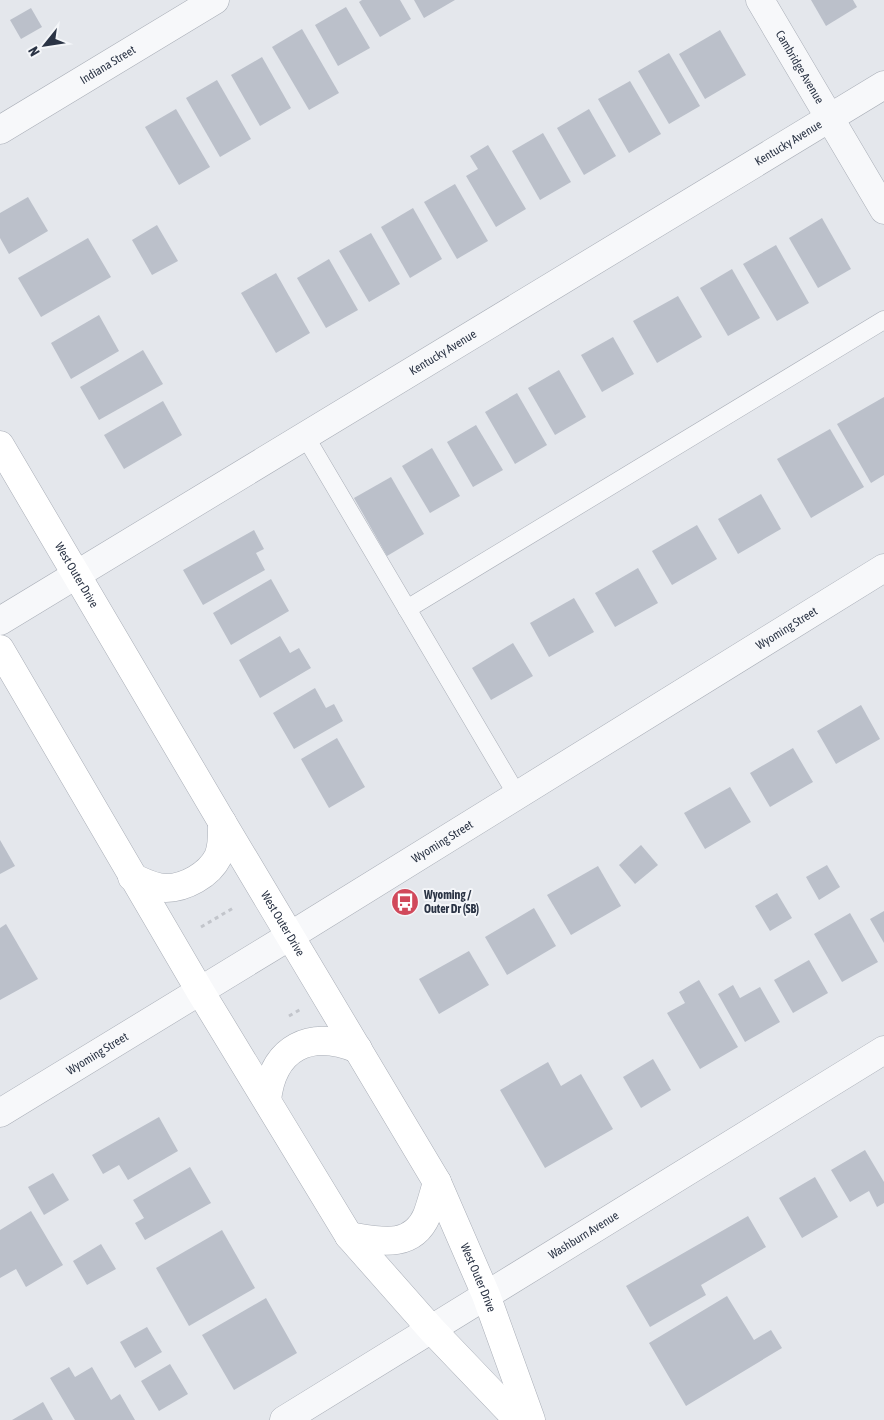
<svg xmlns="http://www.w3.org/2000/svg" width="884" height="1420" viewBox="0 0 884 1420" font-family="'Asap Condensed',sans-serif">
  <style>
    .building { fill: #bbc0ca }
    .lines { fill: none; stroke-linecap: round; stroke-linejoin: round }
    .service-casing { stroke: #a9aeb7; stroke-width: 19 }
    .minor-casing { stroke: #a9aeb7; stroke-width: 29 }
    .tertiary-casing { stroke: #a9aeb7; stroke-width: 29 }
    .secondary-casing { stroke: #a9aeb7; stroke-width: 29 }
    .path { stroke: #c2c5cb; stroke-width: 3; stroke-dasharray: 4 4; stroke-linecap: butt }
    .service { stroke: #f7f8fa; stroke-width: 18 }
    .minor { stroke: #f7f8fa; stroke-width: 28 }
    .tertiary { stroke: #f7f8fa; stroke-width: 28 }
    .secondary { stroke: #fff; stroke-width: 28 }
    .labels { text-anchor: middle; stroke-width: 4; stroke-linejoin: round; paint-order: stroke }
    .street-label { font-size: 12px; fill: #2b3445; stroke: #f4f6f9 }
    .poi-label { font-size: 12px; font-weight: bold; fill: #2b3445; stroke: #f4f6f9; text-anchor: start }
  </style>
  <rect width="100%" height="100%" fill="#e4e7ec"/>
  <g class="building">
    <path d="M 362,0 L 400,0 L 411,19 L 380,37 L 359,2 Z"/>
    <path d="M 414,0 L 455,0 L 424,18 Z"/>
    <path d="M 811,0 L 853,0 L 857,7 L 826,26 Z"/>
    <path d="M 346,7 L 370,48 L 338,66 L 315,25 Z"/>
    <path d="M 31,8 L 42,27 L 21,39 L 10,20 Z"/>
    <path d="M 302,29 L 339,93 L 309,110 L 272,47 Z"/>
    <path d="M 720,30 L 746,75 L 705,99 L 679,54 Z"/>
    <path d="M 669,53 L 700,106 L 669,124 L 638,71 Z"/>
    <path d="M 262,57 L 291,108 L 260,126 L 231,75 Z"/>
    <path d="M 217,80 L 251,139 L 220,157 L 186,98 Z"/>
    <path d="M 630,81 L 661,134 L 629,153 L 598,99 Z"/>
    <path d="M 176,109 L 210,167 L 179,185 L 145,127 Z"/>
    <path d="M 589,109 L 616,156 L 584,175 L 557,128 Z"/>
    <path d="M 543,133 L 571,182 L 540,200 L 512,151 Z"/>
    <path d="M 488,145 L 526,209 L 496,227 L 466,176 L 478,169 L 470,156 Z"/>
    <path d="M 455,184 L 488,241 L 457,259 L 424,202 Z"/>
    <path d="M 28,197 L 48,231 L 9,254 L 0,238 L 0,213 Z"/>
    <path d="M 413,208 L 442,259 L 410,278 L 381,227 Z"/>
    <path d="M 822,218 L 851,269 L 818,288 L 789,238 Z"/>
    <path d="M 157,225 L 178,261 L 152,275 L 132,240 Z"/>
    <path d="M 371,233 L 400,284 L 369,302 L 339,251 Z"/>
    <path d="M 88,238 L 111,277 L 41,317 L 18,278 Z"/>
    <path d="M 776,245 L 809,303 L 777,321 L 743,264 Z"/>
    <path d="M 329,259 L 358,310 L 326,328 L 297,278 Z"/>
    <path d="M 732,269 L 760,318 L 728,336 L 700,288 Z"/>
    <path d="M 276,273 L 310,333 L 276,353 L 241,293 Z"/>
    <path d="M 678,296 L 702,337 L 657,363 L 633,321 Z"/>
    <path d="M 99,315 L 119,351 L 71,379 L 51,343 Z"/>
    <path d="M 613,337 L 634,374 L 602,392 L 581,355 Z"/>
    <path d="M 143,350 L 163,384 L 99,420 L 80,387 Z"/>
    <path d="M 559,370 L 586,417 L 555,435 L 528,388 Z"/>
    <path d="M 517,393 L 547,445 L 515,464 L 485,412 Z"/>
    <path d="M 884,397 L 884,475 L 871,483 L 837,424 Z"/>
    <path d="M 163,401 L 182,435 L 124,469 L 104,435 Z"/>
    <path d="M 476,425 L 503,470 L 473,487 L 447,442 Z"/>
    <path d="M 830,429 L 864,487 L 811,518 L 777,459 Z"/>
    <path d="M 432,448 L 460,496 L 430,513 L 402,466 Z"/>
    <path d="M 391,477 L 424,534 L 387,556 L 354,498 Z"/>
    <path d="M 761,494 L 781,529 L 738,554 L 718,519 Z"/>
    <path d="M 697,525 L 717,559 L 672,585 L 652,551 Z"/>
    <path d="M 254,530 L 264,549 L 256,553 L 265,570 L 203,605 L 183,570 Z"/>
    <path d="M 638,568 L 658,603 L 615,627 L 595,593 Z"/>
    <path d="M 271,579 L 289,611 L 231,645 L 213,613 Z"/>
    <path d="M 574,598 L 594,632 L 549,657 L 530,623 Z"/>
    <path d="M 280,636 L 290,653 L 299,648 L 311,668 L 260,698 L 239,660 Z"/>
    <path d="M 513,643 L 533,676 L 491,700 L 472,668 Z"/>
    <path d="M 315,688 L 326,708 L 334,704 L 343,721 L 294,749 L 273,713 Z"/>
    <path d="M 861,705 L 880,739 L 836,764 L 817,731 Z"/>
    <path d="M 337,738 L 365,787 L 329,808 L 301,759 Z"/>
    <path d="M 793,748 L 813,782 L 770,807 L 750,773 Z"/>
    <path d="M 730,787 L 751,822 L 705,849 L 684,813 Z"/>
    <path d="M 0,840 L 15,866 L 0,874 Z"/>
    <path d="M 641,845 L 658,865 L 635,884 L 619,865 Z"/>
    <path d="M 827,865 L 840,887 L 819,900 L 806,877 Z"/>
    <path d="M 598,866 L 621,906 L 571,935 L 547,895 Z"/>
    <path d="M 777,893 L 792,918 L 770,931 L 755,906 Z"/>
    <path d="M 534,908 L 556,946 L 507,975 L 485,937 Z"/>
    <path d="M 884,911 L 884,943 L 870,919 Z"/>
    <path d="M 850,913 L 878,962 L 842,982 L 814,934 Z"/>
    <path d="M 6,924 L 38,979 L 0,1000 L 0,928 Z"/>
    <path d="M 469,951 L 489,985 L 439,1014 L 419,979 Z"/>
    <path d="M 809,960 L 828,993 L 793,1013 L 774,980 Z"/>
    <path d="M 699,980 L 738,1047 L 700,1069 L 667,1013 L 685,1003 L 679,992 Z"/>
    <path d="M 733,985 L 740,998 L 760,987 L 780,1022 L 745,1042 L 718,994 Z"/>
    <path d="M 653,1059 L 671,1090 L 641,1108 L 623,1077 Z"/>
    <path d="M 548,1062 L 561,1086 L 581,1074 L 613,1129 L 545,1168 L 500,1090 Z"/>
    <path d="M 159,1117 L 178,1151 L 128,1180 L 119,1165 L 103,1174 L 92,1155 Z"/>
    <path d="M 865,1150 L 884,1182 L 884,1203 L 877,1207 L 869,1191 L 850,1202 L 831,1170 Z"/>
    <path d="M 190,1167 L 211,1203 L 145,1240 L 135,1223 L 144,1218 L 133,1200 Z"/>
    <path d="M 53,1173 L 69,1200 L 44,1215 L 28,1187 Z"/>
    <path d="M 815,1177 L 838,1217 L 802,1238 L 779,1198 Z"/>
    <path d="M 31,1211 L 63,1265 L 26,1287 L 16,1269 L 0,1278 L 0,1230 Z"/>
    <path d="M 748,1216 L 766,1247 L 701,1285 L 706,1295 L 650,1327 L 626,1286 Z"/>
    <path d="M 222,1230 L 255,1288 L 189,1326 L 156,1268 Z"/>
    <path d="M 101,1244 L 116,1269 L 87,1285 L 73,1261 Z"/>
    <path d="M 727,1296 L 754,1340 L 771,1330 L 782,1348 L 686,1406 L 649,1343 Z"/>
    <path d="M 266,1298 L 297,1353 L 234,1390 L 202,1335 Z"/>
    <path d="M 147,1327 L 162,1352 L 135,1368 L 120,1342 Z"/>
    <path d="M 170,1364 L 188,1394 L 159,1411 L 141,1381 Z"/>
    <path d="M 69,1367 L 75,1377 L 92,1367 L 111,1400 L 120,1394 L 135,1420 L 75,1420 L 50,1378 Z"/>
    <path d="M 43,1402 L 53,1420 L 12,1420 Z"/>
  </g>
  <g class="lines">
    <g class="service-casing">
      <g id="service">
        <path d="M 305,436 L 517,795"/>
        <path d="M 407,609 L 884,320"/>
      </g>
    </g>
    <g class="minor-casing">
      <g id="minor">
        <path id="s1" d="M 760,0 L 884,210"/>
        <path id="s2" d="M 0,130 L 215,0"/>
        <path id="s3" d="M 0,621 L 884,85"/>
        <path id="s4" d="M 284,1420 L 884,1050"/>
      </g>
    </g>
    <g class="tertiary-casing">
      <g id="tertiary">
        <path id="s5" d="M 0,1113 L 290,936 L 884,568"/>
      </g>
    </g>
    <g class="secondary-casing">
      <g id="secondary">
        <path id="s6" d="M 0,445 L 222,822 L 437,1182 L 486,1295 L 531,1420"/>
        <path d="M 0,649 L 200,991 L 349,1236 L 432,1330 L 518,1420"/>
        <path d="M 132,877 C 143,882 154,888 166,888 C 185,888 209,875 218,857 C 223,846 222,834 222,822"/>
        <path d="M 267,1100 C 273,1047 310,1029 358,1049"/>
        <path d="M 349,1236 C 379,1241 412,1250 427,1215 C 431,1204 434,1193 437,1182"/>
      </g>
    </g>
    <g class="path">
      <path d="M 201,927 L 235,907"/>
      <path d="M 289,1016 L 301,1009"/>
    </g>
    <use href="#service" class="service"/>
    <use href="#minor" class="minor"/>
    <use href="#tertiary" class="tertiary"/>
    <use href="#secondary" class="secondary"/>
  </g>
  <defs>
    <g id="bus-disc" transform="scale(1.4375)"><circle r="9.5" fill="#d1495b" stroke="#f4f6f9"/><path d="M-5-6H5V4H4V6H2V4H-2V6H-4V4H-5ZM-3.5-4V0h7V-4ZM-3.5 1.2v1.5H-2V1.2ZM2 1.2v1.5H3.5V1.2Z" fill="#fff"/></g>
  </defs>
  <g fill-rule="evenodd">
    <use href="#bus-disc" x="405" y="902"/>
  </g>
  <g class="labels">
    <g class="street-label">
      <text dy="4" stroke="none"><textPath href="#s2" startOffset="126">Indiana Street</textPath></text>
      <text dy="4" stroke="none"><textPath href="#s1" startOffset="78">Cambridge Avenue</textPath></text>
      <text dy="4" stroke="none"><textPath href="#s3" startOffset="922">Kentucky Avenue</textPath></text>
      <text dy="4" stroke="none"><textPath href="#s3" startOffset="518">Kentucky Avenue</textPath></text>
      <text dy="4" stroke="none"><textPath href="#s6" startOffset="151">West Outer Drive</textPath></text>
      <text dy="4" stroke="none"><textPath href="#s5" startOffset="924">Wyoming Street</textPath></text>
      <text dy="4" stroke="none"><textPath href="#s5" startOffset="519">Wyoming Street</textPath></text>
      <text dy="4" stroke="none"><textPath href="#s6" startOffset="556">West Outer Drive</textPath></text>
      <text dy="4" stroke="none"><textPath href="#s5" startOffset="114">Wyoming Street</textPath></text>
      <text dy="4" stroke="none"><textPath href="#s4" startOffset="352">Washburn Avenue</textPath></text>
      <text dy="4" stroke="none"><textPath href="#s6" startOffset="961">West Outer Drive</textPath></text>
    </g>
    <g class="poi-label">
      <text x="424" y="899">Wyoming /<tspan x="424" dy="14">Outer Dr (SB)</tspan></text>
    </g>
  </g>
  <g transform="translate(45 45) rotate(240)" stroke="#f4f6f9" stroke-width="4" paint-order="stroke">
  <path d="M0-4L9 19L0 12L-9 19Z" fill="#2b3445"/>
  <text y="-8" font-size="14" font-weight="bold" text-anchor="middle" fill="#2b3445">N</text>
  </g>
</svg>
